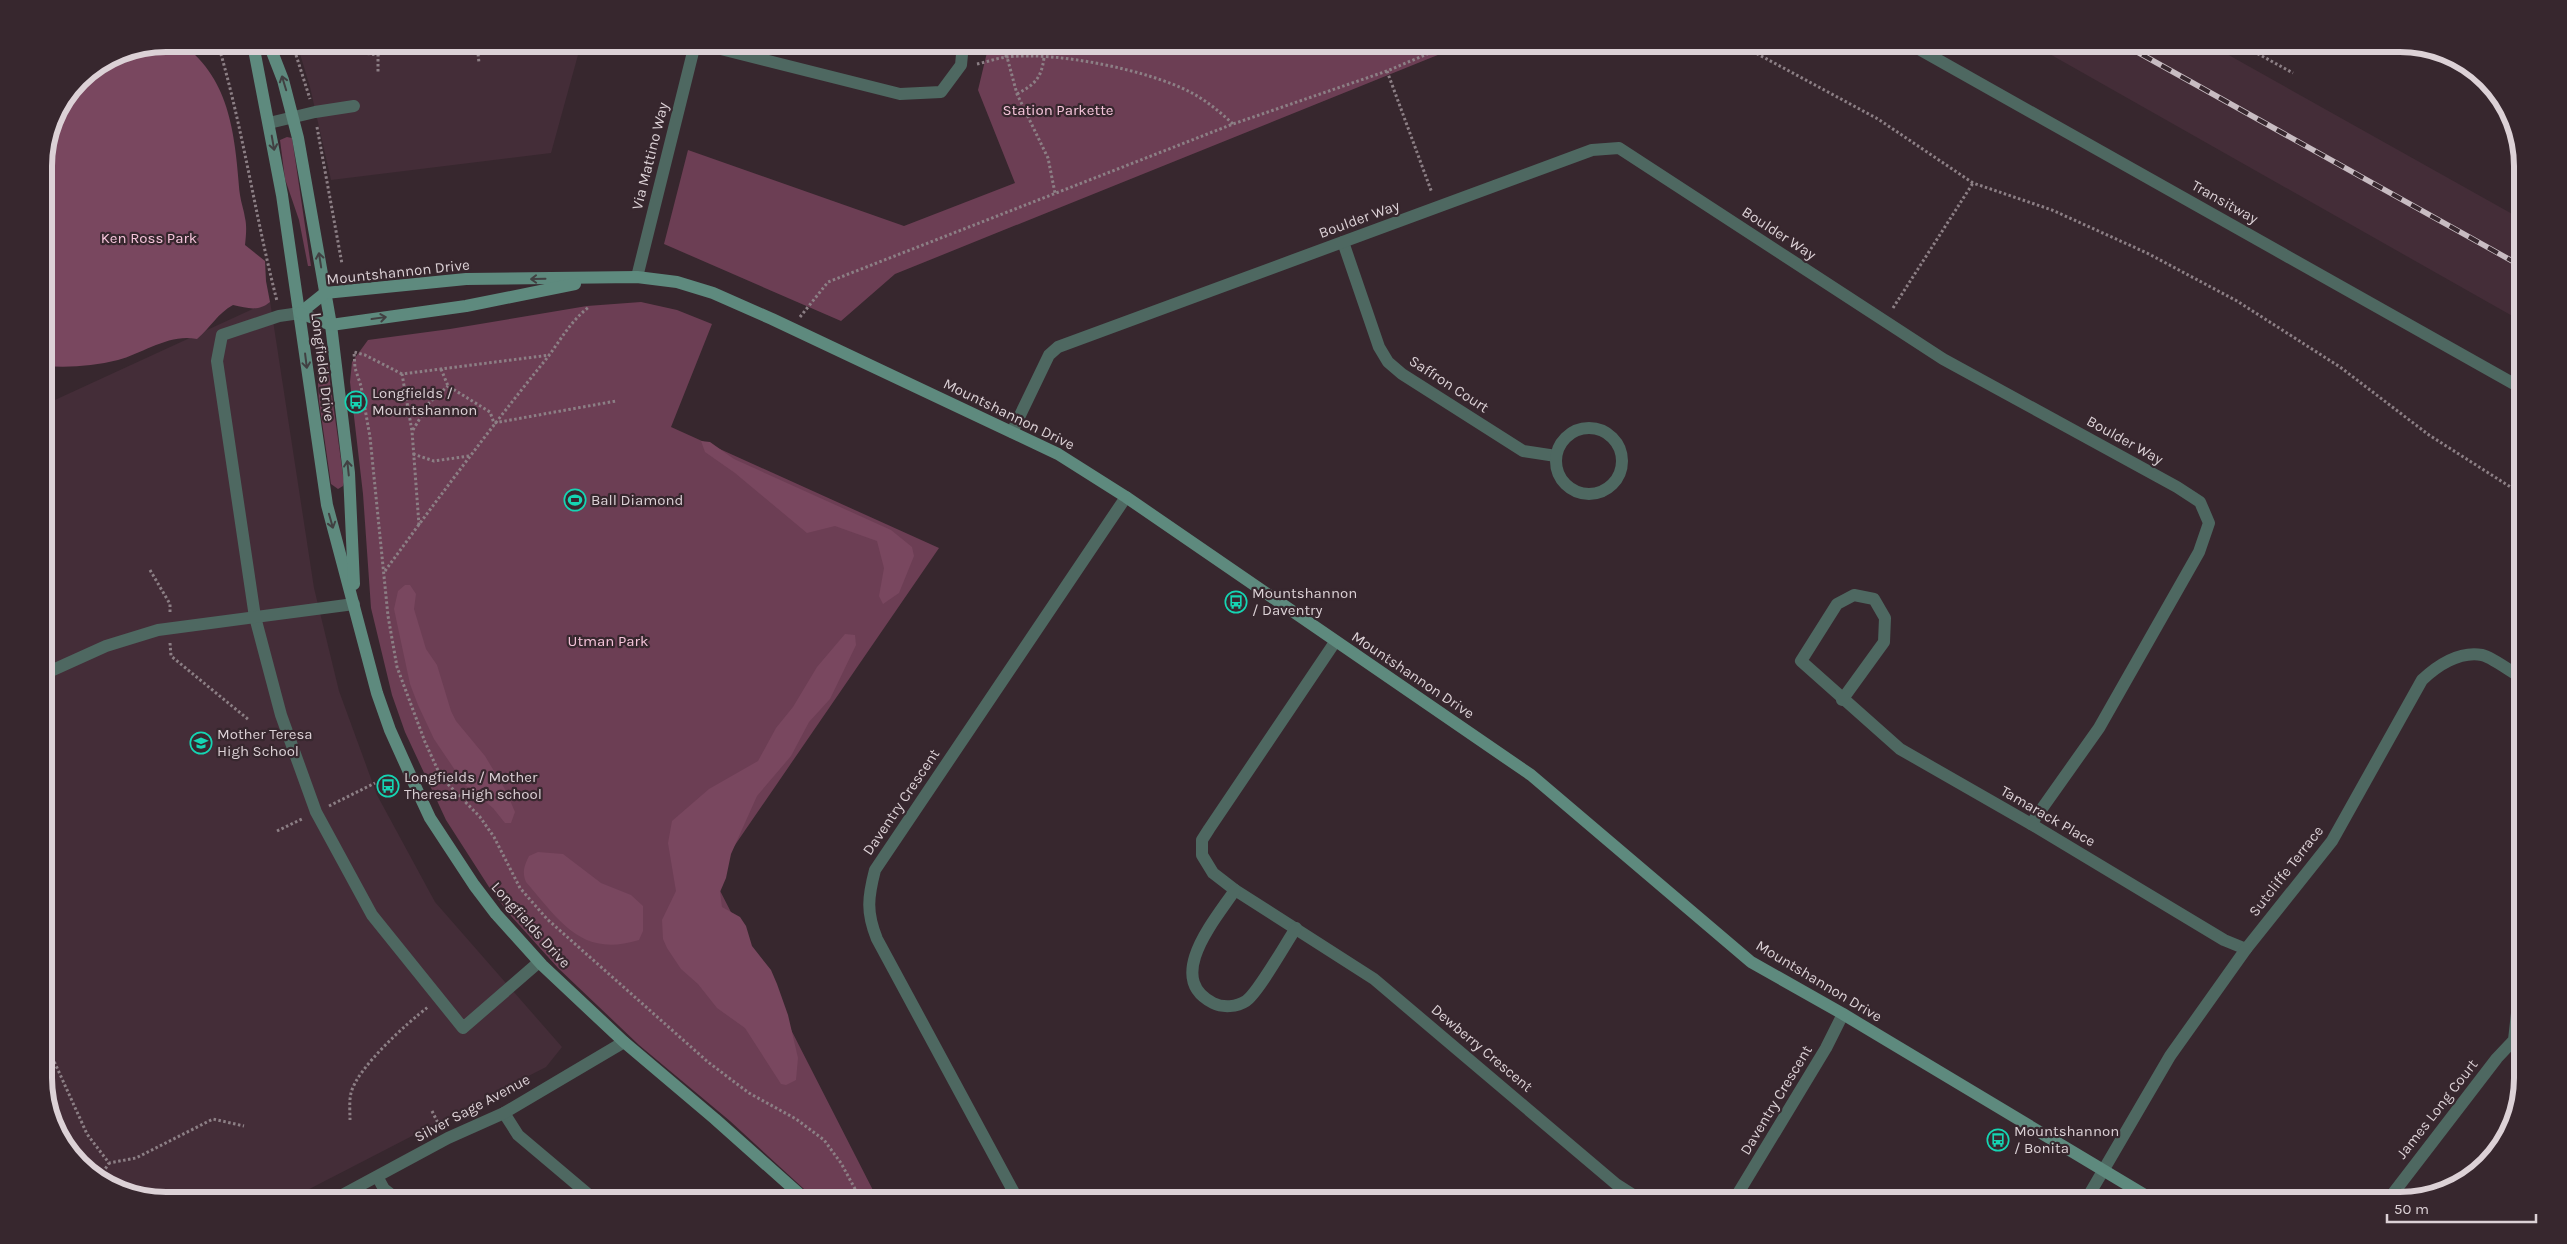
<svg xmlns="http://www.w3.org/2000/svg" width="2567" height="1244" viewBox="0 0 2567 1244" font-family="Karla,sans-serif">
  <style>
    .built { fill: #442d38 }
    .green { fill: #6c3e54 }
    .forest { fill: #79475f }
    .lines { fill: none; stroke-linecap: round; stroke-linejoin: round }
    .path { stroke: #8c7f85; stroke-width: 3; stroke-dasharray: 2.5 2.5; stroke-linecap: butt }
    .lane { stroke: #4e6861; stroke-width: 12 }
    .street { stroke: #4e6861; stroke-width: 12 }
    .secondary { stroke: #5e8a7e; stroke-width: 12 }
    .rail-casing { stroke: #c8bcc2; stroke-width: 5.5 }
    .rail { stroke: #37272e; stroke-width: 4; stroke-dasharray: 11; stroke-linecap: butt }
    .oneway { stroke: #414042 }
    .labels { text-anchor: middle; stroke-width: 4.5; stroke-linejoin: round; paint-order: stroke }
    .park-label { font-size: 15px; fill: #f6c5db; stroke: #37272e }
    .street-label { font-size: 15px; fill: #dcd1d6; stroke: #37272e }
    .poi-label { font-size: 15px; fill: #dcd1d6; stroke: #37272e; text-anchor: start }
    .rim { fill: none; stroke: #dcd1d6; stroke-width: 6 }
  </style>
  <rect width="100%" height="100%" fill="#37272e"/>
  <g class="built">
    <path d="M 297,44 L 581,44 L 551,153 L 331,180 L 310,87 Z"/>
    <path d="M 2032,44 L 2209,44 L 2523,220 L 2523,322 Z"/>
    <path d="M 270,301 L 314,588 L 339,691 L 377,795 L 435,902 L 562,1047 L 546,1067 L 288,1200 L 166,1200 L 112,1188 L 65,1146 L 44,1086 L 44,405 Z"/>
  </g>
  <g class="green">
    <path d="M 532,44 L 565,44 C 555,51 542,51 532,44 Z"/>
    <path d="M 989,44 L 1465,44 L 895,274 L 841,321 L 664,244 L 688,150 L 904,226 L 1015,183 L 978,90 Z"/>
    <path d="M 287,137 L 292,138 L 311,266 L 308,266 L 299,220 L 285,179 L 280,140 Z"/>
    <path d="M 641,302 L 677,310 L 712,324 L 671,427 L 939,548 L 713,877 L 878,1200 L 816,1200 L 730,1121 L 639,1045 L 558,968 L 511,916 L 489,887 L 446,820 L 405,732 L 392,695 L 371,608 L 363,494 L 350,382 L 352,362 L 368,340 L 450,329 L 587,306 Z"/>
    <path d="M 323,363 L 327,364 L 328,367 L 344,482 L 343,486 L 338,489 L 331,484 L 319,401 L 317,367 Z"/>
  </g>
  <g class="forest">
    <path d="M 166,44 L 182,44 C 232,80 235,139 240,195 C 241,203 244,210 245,218 C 247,226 246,236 245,245 L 265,261 L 266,281 L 270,302 C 258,312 248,308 233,305 C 218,313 210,328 197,339 C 170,333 143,353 118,360 C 94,366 69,368 44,366 L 44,159 L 53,119 L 80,79 L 120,53 Z"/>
    <path d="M 701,441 L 710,442 L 734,459 L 891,530 L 912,547 L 914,556 L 899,593 L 883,604 L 879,596 L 884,568 L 877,541 L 835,526 L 807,533 L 735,473 L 705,452 Z"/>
    <path d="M 405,585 L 410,585 L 416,594 L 414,609 L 426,649 L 437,665 L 451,711 L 456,721 L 485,756 L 506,791 L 515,812 L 511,823 L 505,823 L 493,808 L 465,785 L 434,739 L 418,705 L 410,684 L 394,609 L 398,591 Z"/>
    <path d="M 845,634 L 855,635 L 856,645 L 830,699 L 809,722 L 791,756 L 757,796 L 731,854 L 726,878 L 720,892 L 722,907 L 740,917 L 746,926 L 752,946 L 771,970 L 777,984 L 788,1015 L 798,1058 L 796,1080 L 786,1085 L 781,1084 L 745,1028 L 717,1008 L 698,984 L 681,969 L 667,948 L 663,939 L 662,920 L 676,891 L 668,843 L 672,821 L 709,789 L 758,761 L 776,728 L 793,707 L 817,667 Z"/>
    <path d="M 538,852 L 563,854 L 601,883 L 631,895 L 643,906 L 643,931 L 639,940 C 581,958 560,921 526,882 C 522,872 524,866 529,856 Z"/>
  </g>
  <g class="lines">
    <g class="path">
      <path d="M 218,44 C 243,128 255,216 277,301"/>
      <path d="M 357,44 L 363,53 L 378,55 L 378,73"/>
      <path d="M 477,44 L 479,63"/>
      <path d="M 995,44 L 1007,57 L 1017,94 L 1048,158 L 1055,193"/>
      <path d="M 1739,44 L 1878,119 L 1973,183 L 2052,210 L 2147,253 L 2237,301 L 2340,367 L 2429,435 L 2523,495"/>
      <path d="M 2240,44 L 2293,73"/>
      <path d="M 296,55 L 310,99"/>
      <path d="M 378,55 L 384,44"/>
      <path d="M 977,64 C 987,62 997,58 1007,57 C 1055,51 1148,70 1190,92 C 1206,100 1220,112 1233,124"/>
      <path d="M 1387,71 L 1432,193"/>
      <path d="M 1017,94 C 1035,84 1041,79 1044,58"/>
      <path d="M 317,127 L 342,264"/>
      <path d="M 1893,308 L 1973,183"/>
      <path d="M 800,317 L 828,282 L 1233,124 L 1387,71 L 1451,44"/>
      <path d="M 441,369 L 448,386 L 490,412 L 494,423 L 616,401"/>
      <path d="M 402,374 L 365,355 L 354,352 L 355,368 L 361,386 L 370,437 L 388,616 L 397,667 L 425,742 L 441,777 L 480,817 L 494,837 L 520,888 L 547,919 L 708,1062 L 749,1093 L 796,1119 L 824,1140 L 841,1163 L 861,1200"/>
      <path d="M 413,430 L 429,403 L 448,386"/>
      <path d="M 413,454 L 434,461 L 469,456"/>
      <path d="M 419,525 L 412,431 L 402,374 L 550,355"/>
      <path d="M 150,570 L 170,604 L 170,614"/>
      <path d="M 385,571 C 436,501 488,431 543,363 C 558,345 569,322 589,307"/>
      <path d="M 170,643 L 171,656 L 249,720"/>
      <path d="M 329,806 L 375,783"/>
      <path d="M 277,831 L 304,818"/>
      <path d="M 44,1039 L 87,1134 L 109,1163 L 136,1158 L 213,1119 L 244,1126"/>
      <path d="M 432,1111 L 439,1125"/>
      <path d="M 350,1120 C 350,1112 349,1101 351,1093 C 357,1068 407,1023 428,1007"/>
      <path d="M 100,1177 L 109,1163"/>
    </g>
    <g class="lane">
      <path d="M 1910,44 L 2523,389"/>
      <path d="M 273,52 L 285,44"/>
      <path d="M 269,123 L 315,112 L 354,106"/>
      <path d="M 300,313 L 279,316 L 222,335 L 217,361 L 255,617 L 281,715 L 316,812 L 372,915 L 463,1028 L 539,962"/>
      <path d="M 44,674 L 106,646 L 158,630 L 354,604"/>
    </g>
    <g class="street">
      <path d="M 701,44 L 900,94 L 941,92 L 961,65 L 963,44"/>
      <path d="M 1343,242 L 1379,347 L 1388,362 L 1402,374 L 1523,451 L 1556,456"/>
      <path d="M 637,277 L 695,44"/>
      <circle cx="1589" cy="461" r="33"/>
      <path d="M 1012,432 L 1049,355 L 1058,347 L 1592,150 L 1619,148 L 1943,359 L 2177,487 L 2200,502 L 2209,523 L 2199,552 L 2099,728 L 2031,824"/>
      <path d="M 1335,642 L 1209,829 L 1202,840 L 1202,855 L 1213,873 L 1235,890 L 1374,979 L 1616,1184 L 1641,1200"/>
      <path d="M 1842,700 L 1884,642 L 1885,618 L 1874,599 L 1854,595 L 1837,604 L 1801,661 L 1900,749 L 2031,824 L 2224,940 L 2246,949"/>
      <path d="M 1235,890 C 1215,920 1164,978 1213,1003 C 1223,1008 1237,1007 1246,1001 C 1258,993 1286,943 1296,928"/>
      <path d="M 504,1113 L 518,1135 L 595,1200"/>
      <path d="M 378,1178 L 384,1189 L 398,1200"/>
      <path d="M 333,1200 L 448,1138 L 504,1113 L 624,1042"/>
      <path d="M 1018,1200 L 877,939 C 866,912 868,897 875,870 L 1126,497"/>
      <path d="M 1734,1200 L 1826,1048 L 1843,1014"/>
      <path d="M 2086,1200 L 2170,1056 L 2246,949 L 2332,841 L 2422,680 C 2437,666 2459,651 2482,655 C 2492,657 2513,673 2523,679"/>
      <path d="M 2388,1200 L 2497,1058 L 2514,1040 L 2517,1013 L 2523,997"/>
    </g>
    <g class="secondary">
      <path d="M 253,44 L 282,195 L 327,505 L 377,693 L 390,730 L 417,790 L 430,818 L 474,885 L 496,914 L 542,965 L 624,1042 L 715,1119 L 806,1200"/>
      <path d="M 269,44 L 283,80 L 298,138 L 331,325 L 349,473 L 354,584"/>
      <path d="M 300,313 L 325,293 L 466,279 L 637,277 L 677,282 L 713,293 L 772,319 L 1058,454 L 1126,497 L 1531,775 L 1751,962 L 1843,1014 L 2153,1200"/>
      <path d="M 300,313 L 331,325 L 466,306 L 575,284"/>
    </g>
    <g class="rail-casing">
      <path id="rail" d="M 2123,44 L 2523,267"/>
    </g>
    <use href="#rail" class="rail"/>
  </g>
  <defs><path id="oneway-shaft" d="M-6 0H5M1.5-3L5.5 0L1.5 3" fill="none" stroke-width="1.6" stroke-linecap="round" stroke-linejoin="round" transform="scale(1.25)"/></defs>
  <g class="oneway">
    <use href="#oneway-shaft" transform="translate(284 83) rotate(-107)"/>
    <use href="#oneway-shaft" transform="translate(273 143) rotate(80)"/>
    <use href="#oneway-shaft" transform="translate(320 260) rotate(-99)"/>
    <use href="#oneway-shaft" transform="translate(538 279) rotate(179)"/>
    <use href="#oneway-shaft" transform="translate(379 318) rotate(-8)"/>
    <use href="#oneway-shaft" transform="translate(306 361) rotate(83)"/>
    <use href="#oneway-shaft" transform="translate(348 468) rotate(-96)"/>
    <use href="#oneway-shaft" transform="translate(331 521) rotate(74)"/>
  </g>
  <defs>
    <g id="bus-ring" transform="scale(1.125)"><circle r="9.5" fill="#37272e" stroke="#15d5b3" stroke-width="1.5"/><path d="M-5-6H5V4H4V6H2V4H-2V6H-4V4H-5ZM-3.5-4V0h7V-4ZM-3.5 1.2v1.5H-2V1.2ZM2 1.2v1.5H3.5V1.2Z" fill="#15d5b3"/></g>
    <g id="stadium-ring" transform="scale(1.125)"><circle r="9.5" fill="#37272e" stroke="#15d5b3" stroke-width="1.5"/><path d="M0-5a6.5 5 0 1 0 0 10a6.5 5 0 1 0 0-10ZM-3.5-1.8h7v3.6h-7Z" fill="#15d5b3"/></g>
    <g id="school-ring" transform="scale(1.125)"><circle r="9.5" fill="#37272e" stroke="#15d5b3" stroke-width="1.5"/><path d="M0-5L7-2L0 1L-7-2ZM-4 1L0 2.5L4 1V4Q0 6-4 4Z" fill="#15d5b3"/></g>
  </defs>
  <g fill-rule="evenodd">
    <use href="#bus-ring" x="356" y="402"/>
    <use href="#stadium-ring" x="575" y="500"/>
    <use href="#bus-ring" x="1236" y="602"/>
    <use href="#school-ring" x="201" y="743"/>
    <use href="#bus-ring" x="388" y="786"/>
    <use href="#bus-ring" x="1998" y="1140"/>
  </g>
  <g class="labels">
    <g class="park-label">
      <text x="1058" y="115">Station Parkette</text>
      <text x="149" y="243">Ken Ross Park</text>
      <text x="608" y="646">Utman Park</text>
    </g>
    <g class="street-label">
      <text transform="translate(650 156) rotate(-76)" y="5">Via Mattino Way</text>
      <text transform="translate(2225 202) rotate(29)" y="5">Transitway</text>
      <text transform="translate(1359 219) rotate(-20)" y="5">Boulder Way</text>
      <text transform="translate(1779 233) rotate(33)" y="5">Boulder Way</text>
      <text transform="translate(398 272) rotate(-6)" y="5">Mountshannon Drive</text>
      <text transform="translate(323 367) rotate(83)" y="5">Longfields Drive</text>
      <text transform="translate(1449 384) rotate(33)" y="5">Saffron Court</text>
      <text transform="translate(1009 414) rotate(26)" y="5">Mountshannon Drive</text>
      <text transform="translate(2125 440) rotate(29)" y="5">Boulder Way</text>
      <text transform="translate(1413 675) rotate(34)" y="5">Mountshannon Drive</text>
      <text transform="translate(901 802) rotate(-56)" y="5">Daventry Crescent</text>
      <text transform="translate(2048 816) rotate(30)" y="5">Tamarack Place</text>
      <text transform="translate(2286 871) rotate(-52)" y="5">Sutcliffe Terrace</text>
      <text transform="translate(531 925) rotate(48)" y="5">Longfields Drive</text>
      <text transform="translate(1819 981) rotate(31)" y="5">Mountshannon Drive</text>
      <text transform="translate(1482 1048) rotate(40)" y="5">Dewberry Crescent</text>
      <text transform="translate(1776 1100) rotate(-59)" y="5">Daventry Crescent</text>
      <text transform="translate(472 1108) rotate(-28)" y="5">Silver Sage Avenue</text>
      <text transform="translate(2437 1109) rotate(-52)" y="5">James Long Court</text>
    </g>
    <g class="poi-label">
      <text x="372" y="398">Longfields /<tspan x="372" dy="17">Mountshannon</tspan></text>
      <text x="591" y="505">Ball Diamond</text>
      <text x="1252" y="598">Mountshannon<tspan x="1252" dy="17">/ Daventry</tspan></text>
      <text x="217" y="739">Mother Teresa<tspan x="217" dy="17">High School</tspan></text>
      <text x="404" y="782">Longfields / Mother<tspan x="404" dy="17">Theresa High school</tspan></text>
      <text x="2014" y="1136">Mountshannon<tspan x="2014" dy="17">/ Bonita</tspan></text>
    </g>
  </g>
  <path d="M0 0H2567V1244H0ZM166 52H2400A114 114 0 0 1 2514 166V1078A114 114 0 0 1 2400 1192H166A114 114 0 0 1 52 1078V166A114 114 0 0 1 166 52Z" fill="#37272e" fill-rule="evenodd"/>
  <path class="rim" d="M166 52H2400A114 114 0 0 1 2514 166V1078A114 114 0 0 1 2400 1192H166A114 114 0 0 1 52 1078V166A114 114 0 0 1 166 52Z"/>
  <path d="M2387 1214v8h149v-8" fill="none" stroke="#dcd1d6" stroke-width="2.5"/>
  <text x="2394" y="1214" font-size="15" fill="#dcd1d6" stroke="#37272e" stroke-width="4" paint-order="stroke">50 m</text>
</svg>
